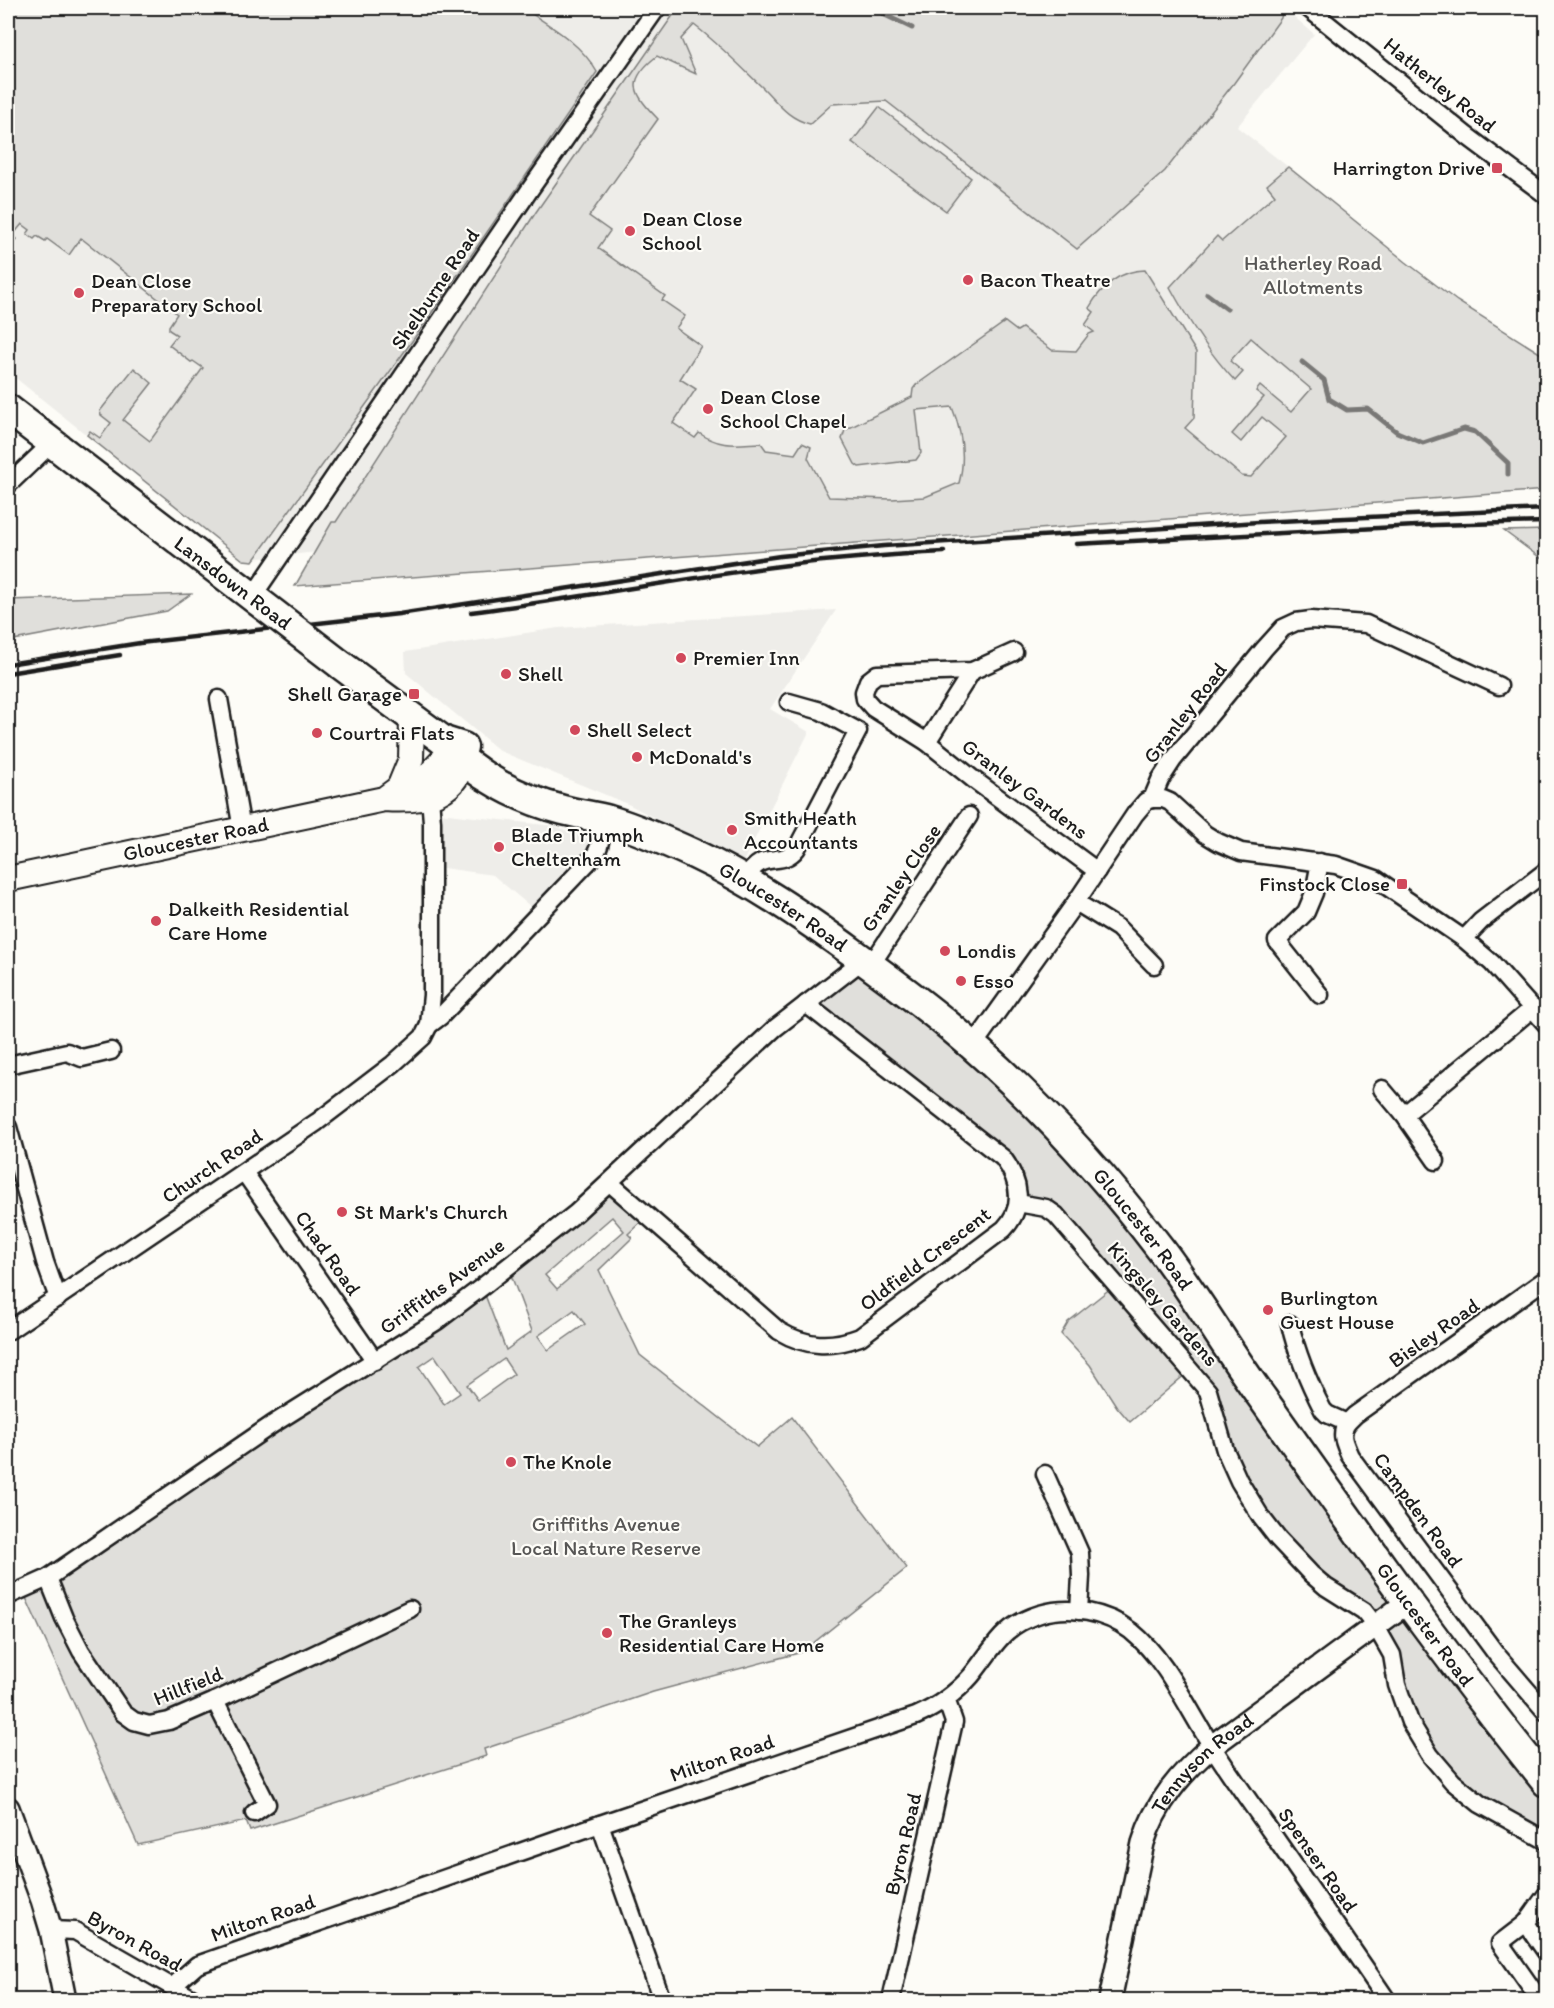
<svg xmlns="http://www.w3.org/2000/svg" width="1554" height="2008" viewBox="0 0 1554 2008" font-family="Itim,sans-serif">
  <style>
    .built { fill: #eeede9 }
    .green { fill: #e0dfdb; stroke: #7e7e7c; stroke-width: 1.5; fill-rule: evenodd }
    .lines { fill: none; stroke-linecap: round; stroke-linejoin: round }
    .stream { stroke: #797876; stroke-width: 5 }
    .minor-casing { stroke: #1c1c1c; stroke-width: 21 }
    .tertiary-casing { stroke: #1c1c1c; stroke-width: 26 }
    .secondary-casing { stroke: #1c1c1c; stroke-width: 28 }
    .trunk-casing { stroke: #1c1c1c; stroke-width: 33 }
    .minor { stroke: #fdfcf7; stroke-width: 16 }
    .tertiary { stroke: #fdfcf7; stroke-width: 21 }
    .secondary { stroke: #fdfcf7; stroke-width: 24 }
    .trunk { stroke: #fdfcf7; stroke-width: 28 }
    .rail { stroke: #1c1c1c; stroke-width: 4.5 }
    .trunk-bridge-casing { stroke: #1c1c1c; stroke-width: 33; stroke-linecap: butt }
    .trunk-bridge { stroke: #fdfcf7; stroke-width: 28 }
    .poi-dot { fill: #d1495b; stroke: #fdfcf7; stroke-width: 2 }
    .labels { text-anchor: middle; stroke-width: 4.5; stroke-linejoin: round; paint-order: stroke }
    .street-label { font-size: 21px; fill: #1c1c1c; stroke: #fdfcf7 }
    .poi-label { font-size: 21px; fill: #1c1c1c; stroke: #fdfcf7; text-anchor: start }
    .park-label { font-size: 21px; fill: #575655; stroke: #fdfcf7 }
  </style>
  <rect width="100%" height="100%" fill="#fdfcf7"/>
  <filter id="ink" filterUnits="userSpaceOnUse"><feTurbulence type="fractalNoise" baseFrequency=".0167" numOctaves="2"/><feDisplacementMap in="SourceGraphic" scale="12" xChannelSelector="R" yChannelSelector="G"/><feConvolveMatrix kernelMatrix="1 2 1 2 8 2 1 2 1" color-interpolation-filters="sRGB"/></filter>
  <g filter="url(#ink)">
    <g class="built">
      <path d="M 8,8 L 1284,8 L 1314,34 L 1237,127 L 1301,177 L 1339,372 L 1293,489 L 894,502 L 317,552 L 243,560 L 8,372 Z"/>
      <path d="M 836,610 L 770,709 L 809,732 L 742,864 L 630,805 L 500,751 L 406,673 L 405,652 L 558,628 Z"/>
      <path d="M 439,813 L 554,826 L 593,840 L 531,907 L 493,875 L 436,867 Z"/>
    </g>
    <g class="green">
      <path d="M 8,8 L 523,8 C 550,26 581,43 597,72 L 415,337 L 253,561 L 243,560 L 87,435 L 90,431 L 100,438 L 111,423 L 101,415 L 100,411 L 134,368 L 152,383 L 123,420 L 150,441 L 203,368 L 193,361 L 191,362 L 169,345 L 177,335 L 169,330 L 169,326 L 177,314 L 81,238 L 69,255 L 47,239 L 45,241 L 37,236 L 34,239 L 27,234 L 30,230 L 22,224 L 13,235 L 17,239 L 8,251 Z"/>
      <path d="M 678,8 L 1283,8 L 1281,18 L 1234,83 L 1165,171 L 1077,249 L 886,101 L 832,104 L 810,124 C 788,119 778,103 763,88 C 741,67 718,43 694,25 L 681,39 L 696,74 L 657,56 C 625,81 633,93 658,119 L 589,216 L 610,231 L 598,248 L 665,296 L 662,300 L 685,316 L 676,328 L 701,346 L 680,379 L 696,389 L 673,423 L 695,438 L 699,433 C 721,448 736,444 761,443 L 766,450 L 795,454 L 802,443 L 811,447 L 808,458 L 829,497 L 892,499 L 925,497 L 959,483 C 966,457 962,432 952,407 L 916,410 L 921,453 L 916,460 L 859,467 L 855,464 L 842,439 L 845,430 L 912,397 L 913,389 L 916,385 L 1005,322 L 1017,331 L 1022,328 L 1052,350 L 1076,351 L 1089,334 L 1094,332 L 1085,325 L 1094,312 L 1089,308 C 1101,287 1120,270 1145,270 L 1196,352 L 1194,418 L 1185,428 L 1242,476 L 1251,477 L 1286,437 L 1262,417 L 1241,442 L 1232,434 L 1264,397 L 1256,391 L 1260,386 L 1291,412 L 1311,389 L 1251,338 L 1230,361 L 1243,372 L 1235,381 C 1208,352 1189,322 1170,287 L 1217,236 L 1222,241 L 1275,195 L 1267,185 L 1288,167 L 1406,262 L 1457,301 L 1546,357 L 1546,490 L 295,586 L 332,522 L 336,522 L 536,212 Z"/>
      <path d="M 879,107 L 971,178 L 946,211 L 852,142 Z"/>
      <path d="M 1546,530 L 1546,562 L 1504,531 Z"/>
      <path d="M 191,594 L 167,611 L 8,641 L 8,600 Z"/>
      <path d="M 863,960 L 1034,1103 L 1546,1782 L 1546,1835 L 1480,1804 L 1430,1755 L 1385,1640 L 1326,1587 L 1261,1517 L 1208,1391 L 1187,1373 L 1130,1422 L 1117,1407 L 1090,1365 L 1061,1334 L 1068,1322 L 1116,1284 L 1056,1215 L 1018,1203 L 1014,1176 L 806,1004 Z"/>
      <path d="M 610,1183 L 647,1216 L 628,1234 L 632,1238 L 599,1270 L 640,1355 L 757,1447 L 792,1417 L 907,1568 L 802,1652 L 653,1692 L 484,1749 L 486,1756 L 250,1831 L 246,1821 L 138,1845 L 22,1589 L 482,1287 L 506,1350 L 532,1331 L 508,1267 ZM 612,1217 L 624,1231 L 557,1289 L 545,1275 ZM 574,1310 L 585,1324 L 548,1350 L 538,1336 ZM 435,1356 L 460,1393 L 444,1404 L 419,1367 ZM 504,1359 L 514,1374 L 478,1400 L 467,1385 Z"/>
    </g>
    <g class="lines">
      <g class="stream">
        <path d="M 878,8 L 885,15 L 912,28"/>
        <path d="M 1207,294 L 1227,309"/>
        <path d="M 1302,362 L 1324,380 L 1329,399 L 1347,410 L 1368,409 L 1397,432 L 1423,443 L 1464,429 L 1475,432 L 1508,463 L 1508,474"/>
      </g>
      <g class="minor-casing">
        <g id="minor">
          <path d="M 1308,8 L 1467,136 L 1546,195"/>
          <path d="M 8,485 L 52,443"/>
          <path d="M 253,596 L 531,188 L 657,8"/>
          <path d="M 1014,652 L 972,671 L 877,674 L 868,681 L 864,692 L 865,699 L 873,708 L 927,742 L 973,779 L 1097,871"/>
          <path d="M 219,699 L 242,829"/>
          <path d="M 927,742 L 972,671"/>
          <path d="M 1152,799 L 1163,799 L 1170,802 L 1205,834 L 1218,842 L 1241,852 L 1336,865 L 1376,879 L 1464,939 L 1492,963 L 1546,1024"/>
          <path d="M 1320,862 L 1314,893 L 1306,912 L 1277,941 L 1320,995"/>
          <path d="M 745,880 C 764,846 780,870 797,848 L 858,731 L 821,711 L 789,702"/>
          <path d="M 1076,902 L 1118,928 L 1154,965"/>
          <path d="M 1464,939 L 1481,921 L 1546,871"/>
          <path d="M 871,965 L 969,816"/>
          <path d="M 429,1025 L 441,1016 L 595,855 C 603,841 601,833 598,817"/>
          <path d="M 973,1046 L 1076,902 L 1135,814 L 1146,801 L 1152,799 L 1160,780 L 1173,760 L 1264,649 L 1283,628 L 1296,622 L 1311,620 L 1366,624 L 1499,686"/>
          <path d="M 8,1065 L 67,1052 L 82,1058 L 111,1051"/>
          <path d="M 1382,1089 L 1404,1115 L 1436,1161"/>
          <path d="M 1404,1115 L 1533,1008"/>
          <path d="M 8,1127 L 45,1262 L 58,1298"/>
          <path d="M 244,1172 L 375,1361"/>
          <path d="M 610,1183 L 779,1331 C 806,1347 831,1348 860,1337 L 1004,1229 C 1025,1207 1020,1181 1003,1158 L 806,1004"/>
          <path d="M 1018,1203 L 1046,1208 L 1056,1215 L 1208,1391 L 1225,1450 L 1239,1481 L 1261,1517 L 1278,1539 L 1311,1574 L 1326,1587 L 1364,1611 L 1375,1625 L 1392,1655 L 1397,1685 L 1410,1722 L 1430,1755 L 1453,1782 L 1480,1804 L 1543,1839"/>
          <path d="M 1290,1324 C 1297,1355 1308,1381 1323,1410 L 1327,1414 L 1347,1423 C 1339,1435 1345,1444 1350,1456 L 1497,1655 L 1546,1712"/>
          <path d="M 8,1331 L 317,1122 L 393,1064 L 423,1037 L 429,1025 L 432,995 L 432,822 L 430,797"/>
          <path d="M 1347,1423 L 1355,1415 L 1546,1279"/>
          <path d="M 1045,1474 L 1080,1553 L 1081,1576 L 1079,1611"/>
          <path d="M 48,1578 L 64,1618 L 81,1651 L 123,1713 L 134,1721 L 149,1725 L 169,1721 L 215,1701 L 410,1609"/>
          <path d="M 8,1596 L 48,1578 L 273,1424 L 437,1321 L 482,1287 L 576,1213 L 774,1029 L 863,960"/>
          <path d="M 215,1701 L 267,1804 L 254,1813"/>
          <path d="M 600,1824 L 662,2000"/>
          <path d="M 1546,1895 L 1526,1923 L 1546,1952"/>
          <path d="M 1526,1923 L 1500,1943 L 1540,2000"/>
          <path d="M 51,1930 L 75,1931 L 195,2000"/>
          <path d="M 172,1987 L 197,1965 L 600,1824 L 916,1716 C 937,1707 956,1693 971,1676 C 994,1648 1001,1626 1040,1614 C 1071,1605 1106,1612 1131,1631 C 1167,1660 1187,1708 1212,1746 C 1230,1775 1251,1803 1271,1832 C 1310,1888 1349,1944 1387,2000"/>
          <path d="M 891,2000 L 954,1722 L 946,1699"/>
        </g>
      </g>
      <g class="tertiary-casing">
        <g id="tertiary">
          <path d="M 8,1808 L 42,1900 L 51,1930 L 65,2000"/>
          <path id="s1" d="M 1110,2000 L 1143,1843 C 1155,1803 1181,1773 1212,1746 L 1408,1602"/>
        </g>
      </g>
      <g class="secondary-casing">
        <g id="secondary">
          <path d="M 399,788 L 411,759 L 412,719"/>
          <path id="s2" d="M 8,879 L 384,799 C 424,802 462,796 464,748 L 452,750 L 427,777 L 420,782 L 399,788 L 384,799"/>
        </g>
      </g>
      <g class="trunk-casing">
        <g id="trunk">
          <path d="M 8,409 L 259,602"/>
          <path d="M 341,665 L 444,741 L 463,747"/>
          <path id="s3" d="M 444,741 C 473,775 520,799 563,810 C 578,814 594,816 609,820 C 639,829 668,842 696,855 C 753,882 804,917 855,954 C 886,977 918,1000 948,1025 C 1028,1091 1099,1168 1162,1251 C 1198,1299 1228,1351 1263,1399 C 1355,1529 1446,1658 1546,1782"/>
        </g>
      </g>
      <use href="#minor" class="minor"/>
      <use href="#tertiary" class="tertiary"/>
      <use href="#secondary" class="secondary"/>
      <use href="#trunk" class="trunk"/>
      <g class="rail">
        <path d="M 1076,544 L 1435,525 L 1546,522"/>
        <path d="M 471,612 C 575,599 677,579 780,566 C 834,559 889,555 944,552"/>
        <path d="M 8,664 L 140,643 L 399,614 L 780,556 L 884,546 L 1259,522 L 1546,509"/>
        <path d="M 8,673 L 120,655"/>
      </g>
      <g class="trunk-bridge-casing">
        <path id="trunk-bridge" d="M 259,602 L 341,665"/>
      </g>
      <use href="#trunk-bridge" class="trunk-bridge"/>
    </g>
  </g>
  <g class="poi-dot">
    <rect x="1491" y="162" width="12" height="12" rx="3"/>
    <circle cx="630" cy="231" r="6"/>
    <circle cx="968" cy="280" r="6"/>
    <circle cx="79" cy="293" r="6"/>
    <circle cx="708" cy="409" r="6"/>
    <circle cx="681" cy="658" r="6"/>
    <circle cx="506" cy="674" r="6"/>
    <rect x="408" y="688" width="12" height="12" rx="3"/>
    <circle cx="575" cy="730" r="6"/>
    <circle cx="317" cy="733" r="6"/>
    <circle cx="637" cy="757" r="6"/>
    <circle cx="732" cy="830" r="6"/>
    <circle cx="499" cy="847" r="6"/>
    <rect x="1396" y="878" width="12" height="12" rx="3"/>
    <circle cx="156" cy="921" r="6"/>
    <circle cx="945" cy="951" r="6"/>
    <circle cx="961" cy="981" r="6"/>
    <circle cx="342" cy="1212" r="6"/>
    <circle cx="1268" cy="1310" r="6"/>
    <circle cx="511" cy="1462" r="6"/>
    <circle cx="607" cy="1633" r="6"/>
  </g>
  <g class="labels">
    <g class="street-label">
      <text transform="translate(1440 85) rotate(39)" y="7">Hatherley Road</text>
      <text transform="translate(435 289) rotate(-56)" y="7">Shelburne Road</text>
      <text transform="translate(233 583) rotate(37)" y="7">Lansdown Road</text>
      <text transform="translate(1185 713) rotate(-52)" y="7">Granley Road</text>
      <text transform="translate(1025 789) rotate(37)" y="7">Granley Gardens</text>
      <text dy="7" stroke="none"><textPath href="#s2" startOffset="192">Gloucester Road</textPath></text>
      <text transform="translate(901 878) rotate(-56)" y="7">Granley Close</text>
      <text dy="7" stroke="none"><textPath href="#s3" startOffset="382">Gloucester Road</textPath></text>
      <text transform="translate(212 1166) rotate(-34)" y="7">Church Road</text>
      <text dy="7" stroke="none"><textPath href="#s3" startOffset="868">Gloucester Road</textPath></text>
      <text transform="translate(328 1253) rotate(55)" y="7">Chad Road</text>
      <text transform="translate(925 1259) rotate(-37)" y="7">Oldfield Crescent</text>
      <text transform="translate(442 1286) rotate(-36)" y="7">Griffiths Avenue</text>
      <text transform="translate(1163 1304) rotate(49)" y="7">Kingsley Gardens</text>
      <text transform="translate(1434 1333) rotate(-35)" y="7">Bisley Road</text>
      <text transform="translate(1418 1510) rotate(54)" y="7">Campden Road</text>
      <text dy="7" stroke="none"><textPath href="#s3" startOffset="1354">Gloucester Road</textPath></text>
      <text transform="translate(188 1686) rotate(-22)" y="7">Hillfield</text>
      <text transform="translate(722 1758) rotate(-19)" y="7">Milton Road</text>
      <text dy="7" stroke="none"><textPath href="#s1" startOffset="262">Tennyson Road</textPath></text>
      <text transform="translate(903 1844) rotate(-77)" y="7">Byron Road</text>
      <text transform="translate(1318 1860) rotate(55)" y="7">Spenser Road</text>
      <text transform="translate(263 1918) rotate(-19)" y="7">Milton Road</text>
      <text transform="translate(135 1941) rotate(29)" y="7">Byron Road</text>
    </g>
    <g class="poi-label">
      <text x="1485" y="175" text-anchor="end">Harrington Drive</text>
      <text x="642" y="226">Dean Close<tspan x="642" dy="24">School</tspan></text>
      <text x="980" y="287">Bacon Theatre</text>
      <text x="91" y="288">Dean Close<tspan x="91" dy="24">Preparatory School</tspan></text>
      <text x="720" y="404">Dean Close<tspan x="720" dy="24">School Chapel</tspan></text>
      <text x="693" y="665">Premier Inn</text>
      <text x="518" y="681">Shell</text>
      <text x="402" y="701" text-anchor="end">Shell Garage</text>
      <text x="587" y="737">Shell Select</text>
      <text x="329" y="740">Courtrai Flats</text>
      <text x="649" y="764">McDonald's</text>
      <text x="744" y="825">Smith Heath<tspan x="744" dy="24">Accountants</tspan></text>
      <text x="511" y="842">Blade Triumph<tspan x="511" dy="24">Cheltenham</tspan></text>
      <text x="1390" y="891" text-anchor="end">Finstock Close</text>
      <text x="168" y="916">Dalkeith Residential<tspan x="168" dy="24">Care Home</tspan></text>
      <text x="957" y="958">Londis</text>
      <text x="973" y="988">Esso</text>
      <text x="354" y="1219">St Mark's Church</text>
      <text x="1280" y="1305">Burlington<tspan x="1280" dy="24">Guest House</tspan></text>
      <text x="523" y="1469">The Knole</text>
      <text x="619" y="1628">The Granleys<tspan x="619" dy="24">Residential Care Home</tspan></text>
    </g>
    <g class="park-label">
      <text x="1313" y="270">Hatherley Road<tspan x="1313" dy="24">Allotments</tspan></text>
      <text x="606" y="1531">Griffiths Avenue<tspan x="606" dy="24">Local Nature Reserve</tspan></text>
    </g>
  </g>
  <rect width="1554" height="2008" fill="none" stroke="#fdfcf7" stroke-width="30"/>
  <rect x="15" y="15" width="1524" height="1978" fill="none" stroke="#1c1c1c" stroke-width="2" filter="url(#ink)"/>
</svg>
